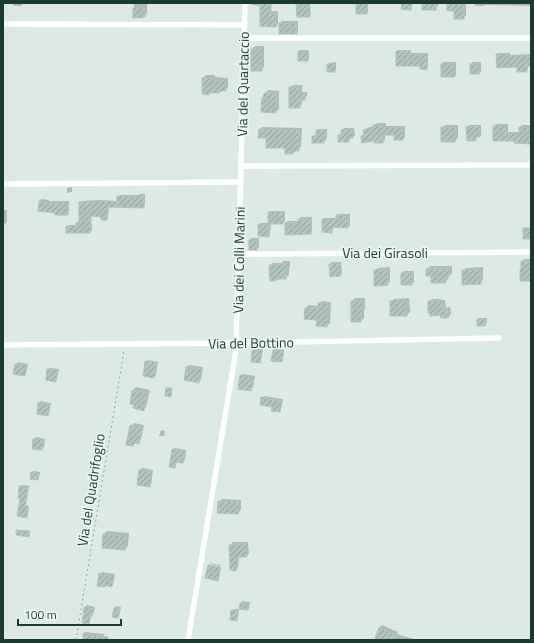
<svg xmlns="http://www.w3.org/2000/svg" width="534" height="643" viewBox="0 0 534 643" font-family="'Titillium Web',sans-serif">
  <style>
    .shadow { fill: #0003 }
    .building { fill: url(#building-hatch); stroke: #aec4ba }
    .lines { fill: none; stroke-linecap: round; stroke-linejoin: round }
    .path { stroke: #7ab19d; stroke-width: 1; stroke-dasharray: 2 3; stroke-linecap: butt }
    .minor { stroke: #fff; stroke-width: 5.5 }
    .labels { text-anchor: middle; stroke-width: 3; stroke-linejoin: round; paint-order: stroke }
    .street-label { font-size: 14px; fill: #1d3a31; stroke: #edf7f1 }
  </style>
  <defs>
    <pattern id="building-hatch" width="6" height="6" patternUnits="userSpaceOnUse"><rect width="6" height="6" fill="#b2c5bc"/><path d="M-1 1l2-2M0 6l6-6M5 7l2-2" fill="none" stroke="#90a199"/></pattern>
  </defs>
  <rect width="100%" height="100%" fill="#dceae3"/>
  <g class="shadow">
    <path d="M 13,3 L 23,3 L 23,4 L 21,6 L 13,6 Z"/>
    <path d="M 134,3 L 147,3 L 147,14 L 144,16 L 134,17 Z"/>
    <path d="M 252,3 L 272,3 L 271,11 L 278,11 L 278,23 L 276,26 L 261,6 L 252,5 Z"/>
    <path d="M 297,3 L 310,3 L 311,14 L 309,16 Z"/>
    <path d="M 357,3 L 368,3 L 368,11 L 366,13 Z"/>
    <path d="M 403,3 L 438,3 L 438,6 L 435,9 L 423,4 L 413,4 L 412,6 L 410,9 Z"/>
    <path d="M 448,3 L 466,3 L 466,15 L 463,18 Z"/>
    <path d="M 475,3 L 531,3 L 531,6 L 485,5 L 484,6 L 475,6 Z"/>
    <path d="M 282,21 L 298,21 L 298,31 L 297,33 L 280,23 Z"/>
    <path d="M 255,46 L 264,46 L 264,67 L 261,70 L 252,49 Z"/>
    <path d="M 301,50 L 309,50 L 309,58 L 308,60 L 299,51 Z"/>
    <path d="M 398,50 L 411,50 L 411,53 L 428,53 L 428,67 L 426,68 L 397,52 Z"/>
    <path d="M 499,53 L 510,53 L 510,55 L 531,54 L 531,65 L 528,65 L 528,69 L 526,71 L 497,55 Z"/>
    <path d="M 336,62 L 336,69 L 335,71 L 328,64 L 330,63 Z"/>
    <path d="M 444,62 L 456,62 L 456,74 L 454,76 L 442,64 Z"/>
    <path d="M 473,62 L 481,62 L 481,71 L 479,73 L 471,64 Z"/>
    <path d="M 206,75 L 215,75 L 215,77 L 228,78 L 228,87 L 225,90 L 221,90 L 219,92 L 210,92 L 208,94 L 203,78 Z"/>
    <path d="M 293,85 L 302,85 L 302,92 L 307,92 L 307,96 L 304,99 L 302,99 L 302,104 L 299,107 L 290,88 Z"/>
    <path d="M 268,90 L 279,91 L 279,109 L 276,112 L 264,97 L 265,93 Z"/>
    <path d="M 377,123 L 386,123 L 386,126 L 405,126 L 405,137 L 402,139 L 395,134 L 385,134 L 385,140 L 382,142 L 362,136 L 365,133 L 364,130 L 367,128 L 374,126 L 374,125 Z"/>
    <path d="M 496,124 L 508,124 L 508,132 L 520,132 L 520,128 L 522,125 L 531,125 L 531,141 L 529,143 L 515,140 L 494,127 Z"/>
    <path d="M 445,125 L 458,125 L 458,138 L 455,141 L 442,128 Z"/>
    <path d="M 469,125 L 481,125 L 481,135 L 479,136 L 477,136 L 477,138 L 475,140 L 467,127 Z"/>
    <path d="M 262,127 L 302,128 L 301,147 L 293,153 L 286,147 L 267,137 L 260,130 Z"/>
    <path d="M 344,128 L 354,128 L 355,135 L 353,137 L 350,137 L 350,139 L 348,141 L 339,136 L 342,134 L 342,130 Z"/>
    <path d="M 319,129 L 327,129 L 327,137 L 323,142 L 313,137 L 315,135 L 317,135 L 317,130 Z"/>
    <path d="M 72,187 L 72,192 L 67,193 L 67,188 Z"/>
    <path d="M 140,194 L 145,194 L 145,205 L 143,207 L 109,206 L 108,217 L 107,219 L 102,216 L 91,215 L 92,230 L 90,232 L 67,227 L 69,225 L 78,225 L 77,223 L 79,221 L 80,202 L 82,201 L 99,200 L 100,200 L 118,201 L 118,197 L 120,195 L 139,195 Z"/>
    <path d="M 41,199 L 49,200 L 49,201 L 69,201 L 69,212 L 68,214 L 40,201 Z"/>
    <path d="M 3,210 L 7,210 L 7,222 L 5,224 L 3,224 Z"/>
    <path d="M 271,211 L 285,211 L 285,221 L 283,223 L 271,223 L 270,234 L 269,236 L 259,225 L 261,223 L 269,223 L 269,213 Z"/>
    <path d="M 339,214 L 350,214 L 350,225 L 348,227 L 333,226 L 333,230 L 331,232 L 323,219 L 325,218 L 337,218 L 337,216 Z"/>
    <path d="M 301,217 L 312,217 L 312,231 L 310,233 L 286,223 L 288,221 L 299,221 L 299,219 Z"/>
    <path d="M 251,238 L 259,238 L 259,247 L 257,249 L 250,240 Z"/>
    <path d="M 525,259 L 531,259 L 531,280 L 522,269 L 522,262 Z"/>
    <path d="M 283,261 L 290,261 L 290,266 L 289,268 L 289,275 L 286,278 L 278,278 L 276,280 L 270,266 L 273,263 L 282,263 Z"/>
    <path d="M 332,262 L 341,262 L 342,274 L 340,275 L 330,264 Z"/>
    <path d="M 430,266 L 452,266 L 452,273 L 449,276 L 448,276 L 448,279 L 445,282 L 432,275 L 427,269 Z"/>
    <path d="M 390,267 L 390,281 L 387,284 L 375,270 L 378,268 Z"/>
    <path d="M 483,267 L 483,280 L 480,283 L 463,271 L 466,268 Z"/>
    <path d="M 404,271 L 414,271 L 414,282 L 412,284 L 402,273 Z"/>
    <path d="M 355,298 L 365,298 L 365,309 L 364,310 L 364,318 L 361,321 L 352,301 Z"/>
    <path d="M 409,298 L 410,312 L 407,315 L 391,302 L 394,299 Z"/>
    <path d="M 432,299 L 441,299 L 441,300 L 445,300 L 446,308 L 450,307 L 451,314 L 448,317 L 429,302 Z"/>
    <path d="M 322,301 L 331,302 L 330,323 L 327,326 L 318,319 L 306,308 L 308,305 L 319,306 L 319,304 Z"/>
    <path d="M 479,318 L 487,318 L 487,323 L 485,325 L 478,319 Z"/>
    <path d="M 255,349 L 263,349 L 261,360 L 260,362 L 253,350 Z"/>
    <path d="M 275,349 L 284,350 L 283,359 L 281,361 L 274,351 Z"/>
    <path d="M 148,360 L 158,362 L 156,375 L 154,377 L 146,362 Z"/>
    <path d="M 18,362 L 28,364 L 26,373 L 24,375 L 16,364 Z"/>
    <path d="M 189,365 L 203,367 L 201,380 L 199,382 L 187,367 Z"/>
    <path d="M 50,368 L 59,369 L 57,379 L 55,381 L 48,369 Z"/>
    <path d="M 243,374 L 255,376 L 253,388 L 251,390 L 241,376 Z"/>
    <path d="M 136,387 L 150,390 L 146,407 L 143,410 L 135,404 L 131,403 L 133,390 Z"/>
    <path d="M 264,396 L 283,399 L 281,409 L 279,411 L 262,398 Z"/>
    <path d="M 41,401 L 51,403 L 49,413 L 47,415 L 39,403 Z"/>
    <path d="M 134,423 L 144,425 L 141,440 L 138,443 L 135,443 L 133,445 L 131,426 Z"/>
    <path d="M 161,430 L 165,431 L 164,436 L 159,436 Z"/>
    <path d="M 36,437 L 45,439 L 44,447 L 42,449 L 34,439 Z"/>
    <path d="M 174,448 L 186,450 L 185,460 L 183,462 L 177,461 L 176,465 L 174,467 L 173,450 Z"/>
    <path d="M 142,468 L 153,470 L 151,484 L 149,486 L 138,484 L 140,470 Z"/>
    <path d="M 34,471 L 40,472 L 39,477 L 37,479 L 32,472 Z"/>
    <path d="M 22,485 L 29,486 L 26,505 L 29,506 L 28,515 L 26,516 L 21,498 L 20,487 Z"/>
    <path d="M 222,499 L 241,500 L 241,510 L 238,513 L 219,502 Z"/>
    <path d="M 107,531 L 129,533 L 128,546 L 125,549 L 103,547 L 104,534 Z"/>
    <path d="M 233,542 L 248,542 L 249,554 L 246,556 L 239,556 L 238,567 L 235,570 L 230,545 Z"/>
    <path d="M 210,563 L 221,565 L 221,566 L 210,564 Z"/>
    <path d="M 209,566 L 221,568 L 219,578 L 217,579 Z"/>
    <path d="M 102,572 L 115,574 L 113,584 L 112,586 L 106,585 L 104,586 L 100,574 Z"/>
    <path d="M 242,601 L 250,602 L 249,607 L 248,609 L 241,603 Z"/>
    <path d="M 87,605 L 95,607 L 94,613 L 91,615 L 90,621 L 88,623 L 85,607 Z"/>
    <path d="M 116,606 L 121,607 L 119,616 L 118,617 L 115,608 Z"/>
    <path d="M 233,609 L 239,609 L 238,618 L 237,620 L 232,611 Z"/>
    <path d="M 382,625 L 398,632 L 397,634 L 417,640 L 379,640 L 379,628 Z"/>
    <path d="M 86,632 L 104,634 L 103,639 L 93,640 L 84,634 Z"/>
  </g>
  <g class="building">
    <path d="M 260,3 L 270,3 L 269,13 L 277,13 L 276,27 L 260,26 Z"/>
    <path d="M 296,3 L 309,3 L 310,17 L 297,17 Z"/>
    <rect x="356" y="3" width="11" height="11"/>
    <path d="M 402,3 L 411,3 L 411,10 L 401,9 Z"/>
    <rect x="422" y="3" width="14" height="7"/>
    <path d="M 447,3 L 464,3 L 464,19 L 454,19 L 454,11 L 447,11 Z"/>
    <path d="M 133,8 L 145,8 L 145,17 L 133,18 Z"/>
    <rect x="279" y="23" width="18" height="11"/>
    <rect x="251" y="49" width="11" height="22"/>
    <rect x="298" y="51" width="10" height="10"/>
    <path d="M 396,51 L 410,51 L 410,54 L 427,54 L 427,70 L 420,69 L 420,66 L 396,66 Z"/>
    <path d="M 496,54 L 508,54 L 508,56 L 531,56 L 531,66 L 526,66 L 527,72 L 517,72 L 517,67 L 497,68 Z"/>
    <rect x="327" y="64" width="8" height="8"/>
    <rect x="441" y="64" width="14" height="13"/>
    <rect x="470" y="64" width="9" height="10"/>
    <path d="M 202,78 L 213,78 L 212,80 L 226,80 L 226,91 L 220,91 L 219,93 L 209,93 L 209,95 L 202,94 Z"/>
    <path d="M 289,87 L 300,87 L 300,94 L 305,94 L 305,100 L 300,100 L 300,108 L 289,108 Z"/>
    <path d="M 264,93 L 277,93 L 276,113 L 261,112 L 262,98 L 263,98 Z"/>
    <path d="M 373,125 L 384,125 L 383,128 L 402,128 L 403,140 L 394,140 L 394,135 L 383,135 L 383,143 L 374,143 L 374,141 L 362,143 L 361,136 L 364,135 L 363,130 L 373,128 Z"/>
    <path d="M 479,126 L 480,137 L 476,137 L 476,141 L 467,141 L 466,127 Z"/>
    <path d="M 493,126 L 506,126 L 506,134 L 519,134 L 519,127 L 530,127 L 530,144 L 514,143 L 514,141 L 493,141 Z"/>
    <path d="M 441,127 L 456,128 L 455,142 L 441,142 Z"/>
    <path d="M 259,129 L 299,130 L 299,151 L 293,151 L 293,154 L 285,154 L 285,148 L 266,148 L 266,138 L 258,138 Z"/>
    <path d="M 353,129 L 353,138 L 349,138 L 349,142 L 338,142 L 338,135 L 341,135 L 341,130 Z"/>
    <path d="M 316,130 L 326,130 L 326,140 L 324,140 L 324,143 L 312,143 L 312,136 L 316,136 Z"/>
    <path d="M 138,195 L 144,196 L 144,208 L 108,207 L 107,220 L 101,220 L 101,217 L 90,216 L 90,233 L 66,233 L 66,226 L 77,226 L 76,223 L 79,222 L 79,202 L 97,202 L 97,201 L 117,202 L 117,196 L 138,197 Z"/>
    <path d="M 39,201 L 48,202 L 68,202 L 68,215 L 55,215 L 55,213 L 38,211 Z"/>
    <rect x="268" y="212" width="15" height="12"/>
    <path d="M 336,215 L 349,216 L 348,228 L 332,227 L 332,233 L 322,232 L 322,219 L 336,220 Z"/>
    <path d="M 298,219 L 311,219 L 311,234 L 285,235 L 285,223 L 298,222 Z"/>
    <path d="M 258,224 L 270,225 L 269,237 L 258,236 Z"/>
    <rect x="523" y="228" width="8" height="11"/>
    <rect x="249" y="240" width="8" height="10"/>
    <path d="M 521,261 L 531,262 L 531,281 L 520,281 L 520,270 L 521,270 Z"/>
    <path d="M 288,263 L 288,270 L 286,270 L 286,279 L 276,279 L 276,281 L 270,281 L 269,265 L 279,265 L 279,264 Z"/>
    <path d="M 340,263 L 341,276 L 330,277 L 329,264 Z"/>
    <path d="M 426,269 L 449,269 L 449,277 L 445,277 L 445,283 L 431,283 L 431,276 L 426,276 Z"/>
    <path d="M 374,270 L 387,270 L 388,285 L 374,286 Z"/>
    <path d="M 462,270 L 480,270 L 481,284 L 462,285 Z"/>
    <path d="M 401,273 L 413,273 L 412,285 L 401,285 Z"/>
    <path d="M 351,301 L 363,301 L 362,313 L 361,313 L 361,322 L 351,322 Z"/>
    <rect x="390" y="301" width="17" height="15"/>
    <path d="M 428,301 L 439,301 L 439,303 L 443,303 L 443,310 L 448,310 L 448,318 L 441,318 L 440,315 L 430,316 L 430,313 L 428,313 Z"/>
    <path d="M 318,303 L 329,304 L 327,327 L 316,326 L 317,320 L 304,319 L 305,308 L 318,309 Z"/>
    <path d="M 477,319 L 486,319 L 485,326 L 477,326 Z"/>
    <path d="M 252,350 L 262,351 L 260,363 L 251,362 Z"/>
    <path d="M 273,350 L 283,352 L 282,362 L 271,361 Z"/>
    <path d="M 145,361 L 157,363 L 154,378 L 143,376 Z"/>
    <path d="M 15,364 L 26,366 L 25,376 L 13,374 Z"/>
    <path d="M 186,367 L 201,369 L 199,383 L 184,380 Z"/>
    <path d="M 47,369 L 57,370 L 56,382 L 46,380 Z"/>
    <path d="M 240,375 L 254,378 L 251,391 L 238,389 Z"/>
    <path d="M 166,388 L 172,388 L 171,397 L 165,396 Z"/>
    <path d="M 132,390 L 147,393 L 144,411 L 133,408 L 134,405 L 130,404 Z"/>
    <path d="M 261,397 L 282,401 L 280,412 L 271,411 L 272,407 L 260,405 Z"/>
    <path d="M 38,402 L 50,404 L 48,416 L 37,414 Z"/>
    <path d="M 130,425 L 142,428 L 139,444 L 134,443 L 133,446 L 126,445 Z"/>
    <path d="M 33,439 L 44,440 L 42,450 L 32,449 Z"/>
    <path d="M 172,449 L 185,452 L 183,463 L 176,462 L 175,468 L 169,467 Z"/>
    <path d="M 139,470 L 152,471 L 150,487 L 137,485 Z"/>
    <path d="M 31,472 L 39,473 L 38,480 L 30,479 Z"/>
    <path d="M 19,486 L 27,488 L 25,507 L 28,507 L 27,518 L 17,516 L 20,499 L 18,498 Z"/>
    <path d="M 218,501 L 239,502 L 238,514 L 217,513 Z"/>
    <path d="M 16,530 L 30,531 L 29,537 L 16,535 Z"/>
    <path d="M 103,534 L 126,536 L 125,550 L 102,548 Z"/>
    <path d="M 246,544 L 247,557 L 237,557 L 236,571 L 230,570 L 229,545 Z"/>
    <path d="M 208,565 L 220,567 L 218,581 L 205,578 Z"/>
    <path d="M 99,573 L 114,576 L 112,587 L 105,585 L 105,587 L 97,586 Z"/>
    <path d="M 240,603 L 249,604 L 248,610 L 239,609 Z"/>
    <path d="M 84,607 L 93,608 L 92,616 L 90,616 L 89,624 L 82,623 Z"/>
    <path d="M 114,608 L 120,608 L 118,618 L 112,617 Z"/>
    <path d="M 231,610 L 238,611 L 237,621 L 230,620 Z"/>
    <path d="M 379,628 L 396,635 L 393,640 L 381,640 L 375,638 Z"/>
    <path d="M 83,633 L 108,637 L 108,640 L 83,640 Z"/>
  </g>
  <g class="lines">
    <path class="path" d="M 76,640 L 124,351"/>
    <g class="minor">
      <path d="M 3,24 L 244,25"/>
      <path d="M 244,38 L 531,38"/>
      <path d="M 241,166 L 245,3"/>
      <path d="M 3,184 L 241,182"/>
      <path d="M 239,254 L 531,252"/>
      <path d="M 3,345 L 237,343 L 499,338"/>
      <path d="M 188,640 L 236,350 L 241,166 L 531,165"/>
    </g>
  </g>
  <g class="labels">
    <g class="street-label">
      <text transform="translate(243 84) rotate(-89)" y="5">Via del Quartaccio</text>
      <text x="385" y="258">Via dei Girasoli</text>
      <text transform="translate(239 260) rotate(-89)" y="5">Via dei Colli Marini</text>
      <text transform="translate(251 343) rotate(-1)" y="5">Via del Bottino</text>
      <text transform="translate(91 490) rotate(-81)" y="5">Via del Quadrifoglio</text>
    </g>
  </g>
  <rect width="534" height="643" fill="none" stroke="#1d3a31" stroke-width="8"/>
  <path d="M18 619v6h103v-6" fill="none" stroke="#1d3a31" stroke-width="2"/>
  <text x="24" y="619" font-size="12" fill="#1d3a31" stroke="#edf7f1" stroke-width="3" paint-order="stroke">100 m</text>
</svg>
